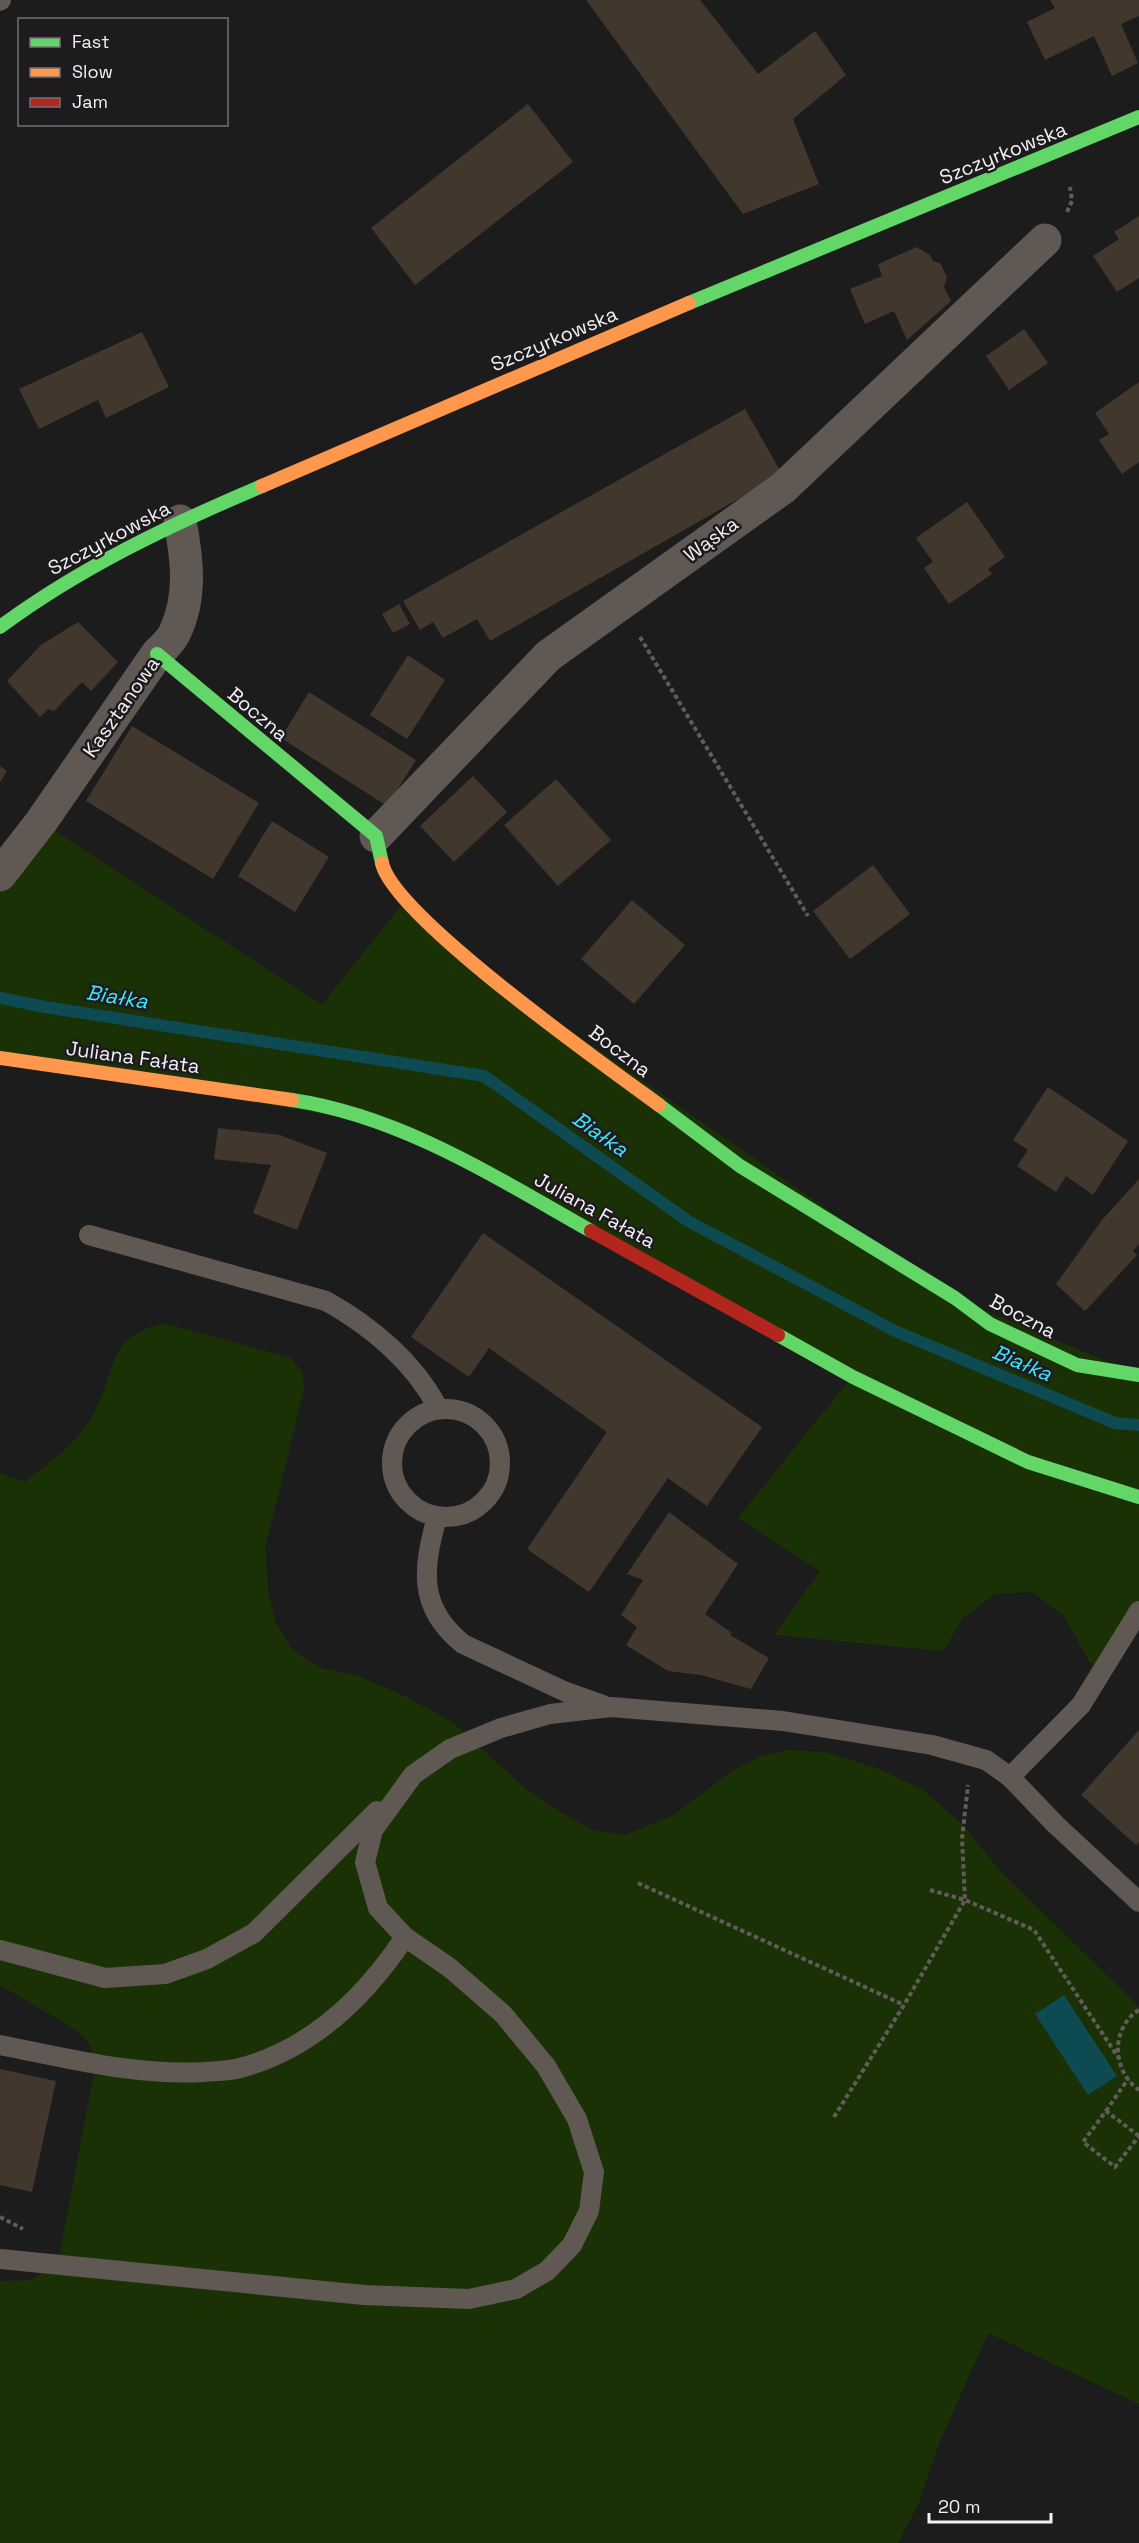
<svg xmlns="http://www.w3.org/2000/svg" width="1139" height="2543" viewBox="0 0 1139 2543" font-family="'Space Grotesk',sans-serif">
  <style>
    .green { fill: #193104 }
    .water { fill: #0d4a52 }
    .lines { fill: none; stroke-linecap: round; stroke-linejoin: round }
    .stream { stroke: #0d4a52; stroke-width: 12 }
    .building { fill: #42372c }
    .path { stroke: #615c58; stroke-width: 4; stroke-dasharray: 4.5 3; stroke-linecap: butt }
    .lane { stroke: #605953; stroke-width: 20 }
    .street { stroke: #605953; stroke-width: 33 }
    .fast { stroke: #63d668; stroke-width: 14 }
    .slow { stroke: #ff974d; stroke-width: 14 }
    .jam { stroke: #b3261e; stroke-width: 14 }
    .labels { text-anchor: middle; stroke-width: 5; stroke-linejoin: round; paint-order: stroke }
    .street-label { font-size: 20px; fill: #f3f1f3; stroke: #1e1b1e }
    .water-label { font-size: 21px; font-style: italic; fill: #3ee7fd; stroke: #1e1b1e }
  </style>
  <rect width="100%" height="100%" fill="#1d1c1d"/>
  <g class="green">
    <path d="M 41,822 L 322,1005 L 405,901 L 476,965 L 955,1298 L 1139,1375 L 1139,1611 L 1099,1679 L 1064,1616 L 1032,1592 L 995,1594 L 963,1618 L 943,1651 L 774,1635 L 820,1571 L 738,1518 L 852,1377 L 389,1126 L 0,1057 L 0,875 Z"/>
    <path d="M 164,1323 L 291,1358 L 302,1372 L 304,1390 L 265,1548 L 268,1590 L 275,1621 L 292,1650 L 320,1668 L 356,1675 L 405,1696 L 452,1722 L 526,1789 L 560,1812 L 593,1830 L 625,1835 L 672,1816 L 732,1771 L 761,1756 L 788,1750 L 825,1752 L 877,1768 L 923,1790 L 963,1825 L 998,1869 L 1139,2007 L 1139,2404 L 988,2333 L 939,2444 L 918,2505 L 898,2543 L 0,2543 L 0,2281 L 32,2280 L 58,2262 L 96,2062 L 89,2043 L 76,2030 L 0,1985 L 0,1473 L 25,1482 C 50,1462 79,1442 94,1413 C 117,1370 105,1337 164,1323 Z"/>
  </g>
  <path class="water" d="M 1064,1995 L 1117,2076 L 1088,2095 L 1035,2014 Z"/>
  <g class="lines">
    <path class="stream" d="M 0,998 L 45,1007 L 484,1076 L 688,1221 L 895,1331 L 1115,1423 L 1139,1425"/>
  </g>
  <g class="building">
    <path d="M 586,0 L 700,0 L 758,74 L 815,31 L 846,75 L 793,119 L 819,184 L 743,214 Z"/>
    <path d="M 1050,0 L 1139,0 L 1139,16 L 1121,24 L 1138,63 L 1112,76 L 1094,36 L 1045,60 L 1027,22 L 1055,8 Z"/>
    <path d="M 528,104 L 573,162 L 415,285 L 371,228 Z"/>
    <path d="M 1139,216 L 1139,278 L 1117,292 L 1093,256 L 1119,239 L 1114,232 Z"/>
    <path d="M 917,247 L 930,255 L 933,261 L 940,263 L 947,277 L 944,287 L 951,301 L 907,340 L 894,311 L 865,324 L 850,289 L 882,276 L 878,264 Z"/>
    <path d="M 1024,329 L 1048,363 L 1009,390 L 986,356 Z"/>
    <path d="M 142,332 L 169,387 L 106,418 L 98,400 L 39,429 L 19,389 Z"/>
    <path d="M 1139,382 L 1139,462 L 1122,474 L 1099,440 L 1109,434 L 1095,413 Z"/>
    <path d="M 745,409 L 782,474 L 490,641 L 477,619 L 443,638 L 433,622 L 420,630 L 403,601 Z"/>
    <path d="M 967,502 L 1005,557 L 988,569 L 992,574 L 949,604 L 924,568 L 933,562 L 916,538 Z"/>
    <path d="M 399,604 L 410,624 L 393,633 L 382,614 Z"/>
    <path d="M 78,622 L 118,662 L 91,691 L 82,682 L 54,711 L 48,709 L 40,717 L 7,681 L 41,645 Z"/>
    <path d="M 408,655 L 445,680 L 407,739 L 370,715 Z"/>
    <path d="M 309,692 L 416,760 L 387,806 L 281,738 Z"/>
    <path d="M 132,726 L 259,803 L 213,879 L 86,801 Z"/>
    <path d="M 0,766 L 7,771 L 0,782 Z"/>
    <path d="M 473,776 L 507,812 L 454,862 L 420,826 Z"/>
    <path d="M 556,779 L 611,840 L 558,886 L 504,825 Z"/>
    <path d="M 272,821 L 329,857 L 295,912 L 238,876 Z"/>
    <path d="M 873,865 L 910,914 L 850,959 L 813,911 Z"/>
    <path d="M 632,900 L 685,945 L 634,1004 L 581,959 Z"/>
    <path d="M 1048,1087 L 1128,1141 L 1093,1195 L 1066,1176 L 1056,1192 L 1017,1166 L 1028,1150 L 1013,1140 Z"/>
    <path d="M 218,1128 L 280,1135 L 327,1153 L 297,1230 L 253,1213 L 271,1165 L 214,1159 Z"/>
    <path d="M 1139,1179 L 1139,1244 L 1133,1251 L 1137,1255 L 1085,1311 L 1056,1284 L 1102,1220 Z"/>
    <path d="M 483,1233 L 762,1427 L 707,1506 L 668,1478 L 589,1592 L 527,1549 L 607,1432 L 489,1348 L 469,1377 L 411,1337 Z"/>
    <path d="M 669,1512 L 738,1564 L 705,1614 L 732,1633 L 730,1635 L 769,1658 L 751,1689 L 701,1675 L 668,1671 L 626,1645 L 637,1627 L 621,1615 L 643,1580 L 627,1574 Z"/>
    <path d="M 1139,1730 L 1139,1842 L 1136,1845 L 1081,1795 Z"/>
    <path d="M 0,2069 L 56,2081 L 32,2192 L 0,2185 Z"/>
  </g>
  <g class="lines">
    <g class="path">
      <path d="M 1067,212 L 1072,201 L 1070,187"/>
      <path d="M 640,637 L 808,916"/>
      <path d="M 638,1883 L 904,2005"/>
      <path d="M 930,1890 L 965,1900 L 1034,1930 L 1118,2057"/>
      <path d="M 1139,2010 C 1110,2028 1112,2071 1139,2090"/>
      <path d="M 1106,2111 L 1128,2079"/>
      <path d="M 834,2117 L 904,2005 L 965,1900 L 962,1839 L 968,1785"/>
      <path d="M 1139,2136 L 1106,2111 L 1083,2142 L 1115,2167 L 1139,2136"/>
      <path d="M 0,2217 L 23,2229"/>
    </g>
    <g class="lane">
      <path d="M 0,1 L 1,0"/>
      <path d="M 89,1235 L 326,1301 C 371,1326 414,1362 438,1408"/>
      <circle cx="446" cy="1463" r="54"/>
      <path d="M 437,1517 C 423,1568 417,1607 463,1644 L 566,1692 L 603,1705"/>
      <path d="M 1010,1777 L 1056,1825 L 1139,1902"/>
      <path d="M 0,1950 L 105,1978 L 165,1974 L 207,1959 L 254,1933 L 377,1811"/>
      <path d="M 0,2045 C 67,2058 135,2076 204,2072 C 216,2071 229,2071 240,2068 C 312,2049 365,1997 405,1937"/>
      <path d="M 0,2259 L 364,2295 L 469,2299 L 516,2289 L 547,2271 L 572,2245 L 589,2211 L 594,2172 L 577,2119 L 546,2066 L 503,2014 L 450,1968 L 405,1937 L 378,1908 L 365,1862 L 373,1830 L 413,1775 L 450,1749 L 501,1728 L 550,1714 L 611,1707 L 783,1721 L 932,1745 L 986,1760 L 1010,1777 L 1081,1705 L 1139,1611"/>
    </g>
    <g class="street">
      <path d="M 376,836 L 548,656 L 783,488 L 1045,240"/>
      <path d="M 0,875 L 41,822 L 157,654 C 163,648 172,640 175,632 C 192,596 187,559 180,521"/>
    </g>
    <g class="fast">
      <path d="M 689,303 L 1139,117"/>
      <path d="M 0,627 C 81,567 170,525 262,486"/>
      <path d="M 157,654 L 376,836 L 382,863"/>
      <path d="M 292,1100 C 401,1116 497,1178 591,1231"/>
      <path d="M 659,1105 L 740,1166 L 955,1298 L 990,1324 L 1077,1365 L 1139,1375"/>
      <path d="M 778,1335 L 853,1377 L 1028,1462 L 1139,1497"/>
    </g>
    <g class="slow">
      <path d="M 262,486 L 689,303"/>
      <path d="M 382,863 C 393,916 606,1066 659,1105"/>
      <path d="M 0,1058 L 292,1100"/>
    </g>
    <path class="jam" d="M 591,1231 L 778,1335"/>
  </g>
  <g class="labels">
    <g class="street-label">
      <text transform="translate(1003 153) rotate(-22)" y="7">Szczyrkowska</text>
      <text transform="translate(554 339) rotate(-23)" y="7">Szczyrkowska</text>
      <text transform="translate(109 538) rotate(-28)" y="7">Szczyrkowska</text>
      <text transform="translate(711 539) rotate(-36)" y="7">Wąska</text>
      <text transform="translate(121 707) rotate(-55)" y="7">Kasztanowa</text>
      <text transform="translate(258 714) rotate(40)" y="7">Boczna</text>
      <text transform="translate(620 1051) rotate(37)" y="7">Boczna</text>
      <text transform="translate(133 1057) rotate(8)" y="7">Juliana Fałata</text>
      <text transform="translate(595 1210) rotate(29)" y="7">Juliana Fałata</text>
      <text transform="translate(1023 1316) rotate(28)" y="7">Boczna</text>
    </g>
    <g class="water-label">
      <text transform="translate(117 997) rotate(9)" y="7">Białka</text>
      <text transform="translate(600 1134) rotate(35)" y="7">Białka</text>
      <text transform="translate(1022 1363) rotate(23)" y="7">Białka</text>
    </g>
  </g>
  <rect x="18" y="18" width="210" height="108" fill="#1e1b1e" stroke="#737173" stroke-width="1.5"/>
  <rect x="30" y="38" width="30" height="9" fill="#63d668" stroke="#737173" stroke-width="1.5"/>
  <text x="72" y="48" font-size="18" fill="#f3f1f3">Fast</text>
  <rect x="30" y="68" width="30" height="9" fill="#ff974d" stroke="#737173" stroke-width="1.5"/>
  <text x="72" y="78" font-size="18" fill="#f3f1f3">Slow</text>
  <rect x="30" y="98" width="30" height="9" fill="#b3261e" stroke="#737173" stroke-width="1.5"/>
  <text x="72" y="108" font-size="18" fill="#f3f1f3">Jam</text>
  <path d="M929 2513v9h122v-9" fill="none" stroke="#f3f1f3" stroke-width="3"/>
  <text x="938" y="2513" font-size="18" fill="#f3f1f3" stroke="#1e1b1e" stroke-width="4.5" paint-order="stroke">20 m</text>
</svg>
